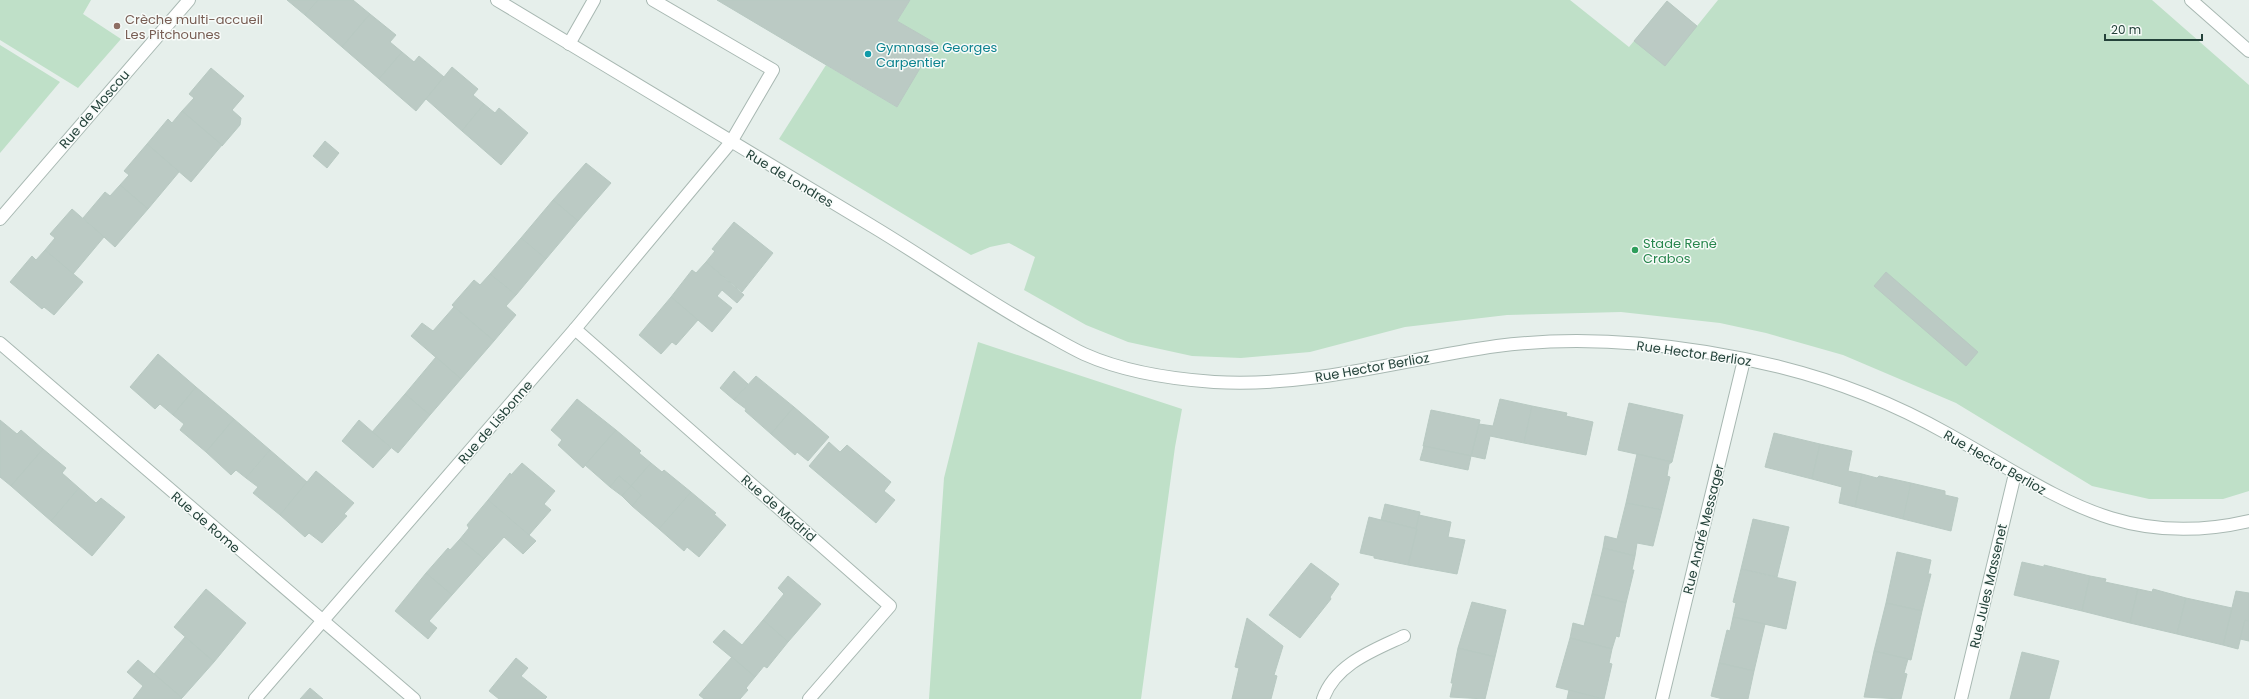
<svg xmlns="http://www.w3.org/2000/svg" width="2249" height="699" viewBox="0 0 2249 699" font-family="Poppins,sans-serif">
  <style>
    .green { fill: #bfe0c8 }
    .building { fill: #bbcac4; stroke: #b8c9c2 }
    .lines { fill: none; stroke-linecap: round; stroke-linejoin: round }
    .service-casing { stroke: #a8b8b2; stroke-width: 14 }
    .minor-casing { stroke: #a8b8b2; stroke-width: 14 }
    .service { stroke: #fff; stroke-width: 12 }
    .minor { stroke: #fff; stroke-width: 12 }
    .education-dot { fill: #8d6e63; stroke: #f7fbf9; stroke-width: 1.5 }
    .culture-dot { fill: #0f9aa8; stroke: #f7fbf9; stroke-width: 1.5 }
    .leisure-dot { fill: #2e9e5b; stroke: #f7fbf9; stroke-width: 1.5 }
    .labels { text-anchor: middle; stroke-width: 3; stroke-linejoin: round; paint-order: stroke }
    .education-label { font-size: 13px; fill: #785e54; stroke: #f7fbf9; text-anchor: start }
    .culture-label { font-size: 13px; fill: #0d838f; stroke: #f7fbf9; text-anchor: start }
    .street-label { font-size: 13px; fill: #24423a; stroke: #f7fbf9 }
    .leisure-label { font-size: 13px; fill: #27864d; stroke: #f7fbf9; text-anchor: start }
  </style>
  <rect width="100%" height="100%" fill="#e6efeb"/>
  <g class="green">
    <path d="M 0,0 L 91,0 L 83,14 L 121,39 L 78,88 L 0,40 Z"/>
    <path d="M 910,0 L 1570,0 L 1629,47 L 1667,1 L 1697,26 L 1718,0 L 2152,0 L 2249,85 L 2249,491 L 2223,499 L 2149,499 L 2092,486 L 1956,403 L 1843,355 L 1766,333 L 1720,323 L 1621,312 L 1507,315 L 1405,327 L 1310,352 L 1241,358 L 1192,356 L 1128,342 L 1086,325 L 1024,290 L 1035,257 L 1009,243 L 990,247 L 971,255 L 779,139 L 826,65 L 897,107 L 934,43 L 897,21 Z"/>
    <path d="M 0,45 L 60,82 L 0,153 Z"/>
    <path d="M 978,342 L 1182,409 L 1175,447 L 1141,699 L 929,699 L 944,478 Z"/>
  </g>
  <g class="building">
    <path d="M 287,0 L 318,0 L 305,15 Z"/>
    <path d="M 318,0 L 353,0 L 370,14 L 342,47 L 305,15 Z"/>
    <path d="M 717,0 L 910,0 L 897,21 L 935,43 L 897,107 Z"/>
    <path d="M 1667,1 L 1697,26 L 1665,66 L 1634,41 Z"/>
    <path d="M 370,14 L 396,35 L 390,42 L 402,52 L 379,79 L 342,47 Z"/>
    <path d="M 402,52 L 414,62 L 419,56 L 444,77 L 416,111 L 379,79 Z"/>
    <path d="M 452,67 L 478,89 L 473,95 L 484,104 L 462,131 L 426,99 Z"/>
    <path d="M 211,68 L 244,96 L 232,110 L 241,118 L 240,125 L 222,146 L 182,111 L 194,98 L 189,94 Z"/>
    <path d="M 484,104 L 495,113 L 499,108 L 528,133 L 501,165 L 462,131 Z"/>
    <path d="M 182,111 L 222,145 L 191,182 L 147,144 L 168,119 L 172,123 Z"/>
    <path d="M 325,141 L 339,153 L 327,168 L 313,156 Z"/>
    <path d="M 147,144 L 179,172 L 148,209 L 120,185 L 129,175 L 124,171 Z"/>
    <path d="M 586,163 L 611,183 L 578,221 L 553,200 Z"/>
    <path d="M 120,185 L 148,209 L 115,247 L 83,218 L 105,192 L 110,196 Z"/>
    <path d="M 553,200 L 578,221 L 546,259 L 521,238 Z"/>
    <path d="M 72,209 L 104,237 L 73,274 L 45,250 L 55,238 L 50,234 Z"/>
    <path d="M 734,222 L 773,253 L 742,292 L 706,262 L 715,251 L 712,249 Z"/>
    <path d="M 521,238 L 546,259 L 516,295 L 490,274 Z"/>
    <path d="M 45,250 L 83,282 L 54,315 L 44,307 L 42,309 L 10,282 L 32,256 L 36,260 Z"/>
    <path d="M 706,262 L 744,295 L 737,303 L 722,290 L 717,296 L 732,308 L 712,332 L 671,297 L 692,270 L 696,273 Z"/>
    <path d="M 1886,272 L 1978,352 L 1966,366 L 1874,286 Z"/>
    <path d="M 490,274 L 516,295 L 506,306 L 516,315 L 494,341 L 452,305 L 474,280 L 480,285 Z"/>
    <path d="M 671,297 L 698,320 L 676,345 L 672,342 L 661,354 L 639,335 Z"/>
    <path d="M 454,307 L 494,341 L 461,379 L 411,336 L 422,323 L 433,331 Z"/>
    <path d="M 158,354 L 196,387 L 173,415 L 160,404 L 155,409 L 130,387 Z"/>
    <path d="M 436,357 L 461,379 L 430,415 L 405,394 Z"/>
    <path d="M 734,371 L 748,384 L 734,400 L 720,388 Z"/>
    <path d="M 756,376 L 794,407 L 771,434 L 745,411 L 746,409 L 734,400 Z"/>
    <path d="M 196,387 L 234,419 L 206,452 L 180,430 L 184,424 L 173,415 Z"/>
    <path d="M 405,394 L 430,415 L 398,453 L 372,432 Z"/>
    <path d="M 577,399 L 616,430 L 583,468 L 558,445 L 562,440 L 551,430 Z"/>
    <path d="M 1500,399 L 1532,406 L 1524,443 L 1490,436 L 1485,459 L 1471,456 L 1479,424 L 1493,426 Z"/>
    <path d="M 1629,403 L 1683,415 L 1672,462 L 1618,450 Z"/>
    <path d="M 1532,406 L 1567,413 L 1566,416 L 1593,422 L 1586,455 L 1524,443 Z"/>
    <path d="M 794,407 L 829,437 L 808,461 L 797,452 L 795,455 L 771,434 Z"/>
    <path d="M 1431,410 L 1480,420 L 1471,456 L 1423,446 Z"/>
    <path d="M 234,419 L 270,450 L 246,478 L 236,470 L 231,475 L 206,452 Z"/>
    <path d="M 0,420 L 17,434 L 21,430 L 43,449 L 11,486 L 0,477 Z"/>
    <path d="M 359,420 L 391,448 L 373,468 L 342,441 Z"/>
    <path d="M 616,430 L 641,451 L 639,453 L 651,463 L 631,486 L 619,476 L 610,487 L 585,465 Z"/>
    <path d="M 1774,433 L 1820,444 L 1812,479 L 1765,467 Z"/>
    <path d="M 829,442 L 840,452 L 847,445 L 891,482 L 884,491 L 895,500 L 876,523 L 809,466 Z"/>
    <path d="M 1820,444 L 1852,451 L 1848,471 L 1862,474 L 1855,507 L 1839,503 L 1842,487 L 1812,479 Z"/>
    <path d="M 1424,446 L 1471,456 L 1468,470 L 1420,460 Z"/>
    <path d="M 43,449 L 66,468 L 62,473 L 79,488 L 51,521 L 11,486 Z"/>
    <path d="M 270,450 L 307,482 L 280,515 L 253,493 L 258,487 L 246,478 Z"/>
    <path d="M 1637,454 L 1672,462 L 1669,464 L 1667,476 L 1670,477 L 1662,510 L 1626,503 Z"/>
    <path d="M 522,463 L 555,491 L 544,504 L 551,510 L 529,535 L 488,500 L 510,473 L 511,475 Z"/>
    <path d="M 651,463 L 662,472 L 664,470 L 691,492 L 659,529 L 632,506 L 641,495 L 631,486 Z"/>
    <path d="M 316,471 L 354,503 L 344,514 L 347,516 L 322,543 L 309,533 L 305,537 L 280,515 Z"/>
    <path d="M 1862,474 L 1877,478 L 1879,476 L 1911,483 L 1903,519 L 1855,507 Z"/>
    <path d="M 619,476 L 631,486 L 622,496 L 610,487 Z"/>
    <path d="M 1911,483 L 1945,491 L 1945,495 L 1958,498 L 1951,531 L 1903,519 Z"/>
    <path d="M 631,486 L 641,495 L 632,506 L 622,496 Z"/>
    <path d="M 79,488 L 96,503 L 101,498 L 125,517 L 92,556 L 51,521 Z"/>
    <path d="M 691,492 L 716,513 L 714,514 L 726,525 L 699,557 L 687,547 L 684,551 L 659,529 Z"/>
    <path d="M 488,500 L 536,541 L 523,554 L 504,537 L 484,559 L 460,539 L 469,528 L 467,525 Z"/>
    <path d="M 1626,503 L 1662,510 L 1653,546 L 1637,543 L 1635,556 L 1603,548 L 1605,536 L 1617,539 Z"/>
    <path d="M 1385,504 L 1420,512 L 1417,529 L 1381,520 Z"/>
    <path d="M 1419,515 L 1451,522 L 1448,537 L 1465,540 L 1457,574 L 1408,565 Z"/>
    <path d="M 1369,517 L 1417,529 L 1408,565 L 1374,558 L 1374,556 L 1360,553 Z"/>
    <path d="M 1753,519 L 1789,527 L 1777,577 L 1741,569 Z"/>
    <path d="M 460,539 L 484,559 L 452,595 L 426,573 L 448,548 L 450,550 Z"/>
    <path d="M 1603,548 L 1635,556 L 1632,570 L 1634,570 L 1626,603 L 1592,594 Z"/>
    <path d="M 1897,552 L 1931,560 L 1928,574 L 1931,574 L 1922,611 L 1886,603 Z"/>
    <path d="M 2022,562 L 2044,567 L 2044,565 L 2090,576 L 2082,611 L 2014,595 Z"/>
    <path d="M 1311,563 L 1339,584 L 1330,597 L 1331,599 L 1300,638 L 1269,615 Z"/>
    <path d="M 1741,569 L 1796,582 L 1786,629 L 1733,617 L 1736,603 L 1733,602 Z"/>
    <path d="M 426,573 L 452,595 L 429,621 L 437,628 L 428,639 L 395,611 Z"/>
    <path d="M 788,576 L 821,604 L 788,642 L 763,620 L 784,594 L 778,588 Z"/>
    <path d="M 2090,576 L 2106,579 L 2105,582 L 2138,589 L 2130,623 L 2082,611 Z"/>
    <path d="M 206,589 L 246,623 L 214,662 L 174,627 Z"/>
    <path d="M 2138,589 L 2152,592 L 2153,589 L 2186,598 L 2177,634 L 2130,623 Z"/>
    <path d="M 2236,591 L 2249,593 L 2249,621 L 2245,620 L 2238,649 L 2223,645 Z"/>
    <path d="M 1592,594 L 1626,603 L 1619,637 L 1616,636 L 1612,649 L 1570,638 L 1573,623 L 1584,626 Z"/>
    <path d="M 2186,598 L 2232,608 L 2223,645 L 2177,634 Z"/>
    <path d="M 1472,602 L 1506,610 L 1495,657 L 1458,648 Z"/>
    <path d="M 1886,603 L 1922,611 L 1911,660 L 1874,651 Z"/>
    <path d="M 1733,617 L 1765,624 L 1754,671 L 1719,663 L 1727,630 L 1730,631 Z"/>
    <path d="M 1247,618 L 1283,646 L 1274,675 L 1277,676 L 1271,699 L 1232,699 L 1239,668 L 1235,667 Z"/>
    <path d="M 763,620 L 788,642 L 767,668 L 764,666 L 755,677 L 713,642 L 724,630 L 742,645 Z"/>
    <path d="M 2245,620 L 2249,621 L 2249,641 L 2240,639 Z"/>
    <path d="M 185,637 L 214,662 L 182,698 L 154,674 Z"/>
    <path d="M 1570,638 L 1612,649 L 1609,663 L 1612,664 L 1604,699 L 1556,687 Z"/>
    <path d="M 1458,648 L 1495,657 L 1485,699 L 1450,697 L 1453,683 L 1451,683 Z"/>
    <path d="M 1874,651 L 1908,659 L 1904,673 L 1907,674 L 1901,699 L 1864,697 Z"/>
    <path d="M 2022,652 L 2059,661 L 2049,699 L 2010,699 Z"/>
    <path d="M 732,657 L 755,677 L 746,688 L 748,690 L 740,699 L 704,699 L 699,695 Z"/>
    <path d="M 516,658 L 528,668 L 521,676 L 547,697 L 545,699 L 499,699 L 489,691 Z"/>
    <path d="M 138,660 L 182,698 L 181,699 L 133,699 L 143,686 L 127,672 Z"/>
    <path d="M 1719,663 L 1754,671 L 1748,699 L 1723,699 L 1711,696 Z"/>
    <path d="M 310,688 L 323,699 L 300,699 Z"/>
    <path d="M 1569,690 L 1603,699 L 1567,699 Z"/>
  </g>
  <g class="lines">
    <g class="service-casing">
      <g id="service">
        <path d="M 653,0 L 773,70 L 731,142"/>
        <path d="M 569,44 L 594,0"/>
      </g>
    </g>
    <g class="minor-casing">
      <g id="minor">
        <path d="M 497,0 C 622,76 747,151 872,226 C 927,259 979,296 1034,327 C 1051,336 1067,346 1084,354 C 1124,372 1171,379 1214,382 C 1310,388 1403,359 1497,346 C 1590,334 1690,345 1780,367 C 1840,382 1895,404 1948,434 C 2053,492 2120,551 2249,521"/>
        <path d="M 2191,0 L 2249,51"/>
        <path d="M 0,219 L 189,0"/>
        <path d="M 575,329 L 890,606 L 809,699"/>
        <path d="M 0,343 L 414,699"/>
        <path d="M 255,699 L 575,329 L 731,142"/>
        <path d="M 1323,699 C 1335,664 1374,650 1404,636"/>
        <path d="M 1662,699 L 1744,360"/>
        <path d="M 1961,699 L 2015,474"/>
      </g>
    </g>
    <use href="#service" class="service"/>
    <use href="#minor" class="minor"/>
  </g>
  <circle class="education-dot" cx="117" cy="26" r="4"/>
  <circle class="culture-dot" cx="868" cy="54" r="4"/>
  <circle class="leisure-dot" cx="1635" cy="250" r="4"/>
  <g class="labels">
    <g class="education-label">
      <text x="125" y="24">Crèche multi-accueil<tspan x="125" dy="15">Les Pitchounes</tspan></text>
    </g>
    <g class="culture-label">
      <text x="876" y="52">Gymnase Georges<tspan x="876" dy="15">Carpentier</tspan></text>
    </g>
    <g class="street-label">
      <text transform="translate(94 109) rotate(-49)" y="5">Rue de Moscou</text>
      <text transform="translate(790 178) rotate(31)" y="5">Rue de Londres</text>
      <text transform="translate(1694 353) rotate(8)" y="5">Rue Hector Berlioz</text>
      <text transform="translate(1372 367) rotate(-10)" y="5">Rue Hector Berlioz</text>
      <text transform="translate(495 422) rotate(-49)" y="5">Rue de Lisbonne</text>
      <text transform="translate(1995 462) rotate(30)" y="5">Rue Hector Berlioz</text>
      <text transform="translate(779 508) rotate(41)" y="5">Rue de Madrid</text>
      <text transform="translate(206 522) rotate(41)" y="5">Rue de Rome</text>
      <text transform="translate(1703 529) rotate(-76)" y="5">Rue André Messager</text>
      <text transform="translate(1988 586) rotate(-77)" y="5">Rue Jules Massenet</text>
    </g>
    <g class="leisure-label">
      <text x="1643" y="248">Stade René<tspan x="1643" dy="15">Crabos</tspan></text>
    </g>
  </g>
  <path d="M2105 34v6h97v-6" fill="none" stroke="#24423a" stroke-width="2"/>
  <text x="2111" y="34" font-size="12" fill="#24423a" stroke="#f7fbf9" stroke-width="3" paint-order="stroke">20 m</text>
</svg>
